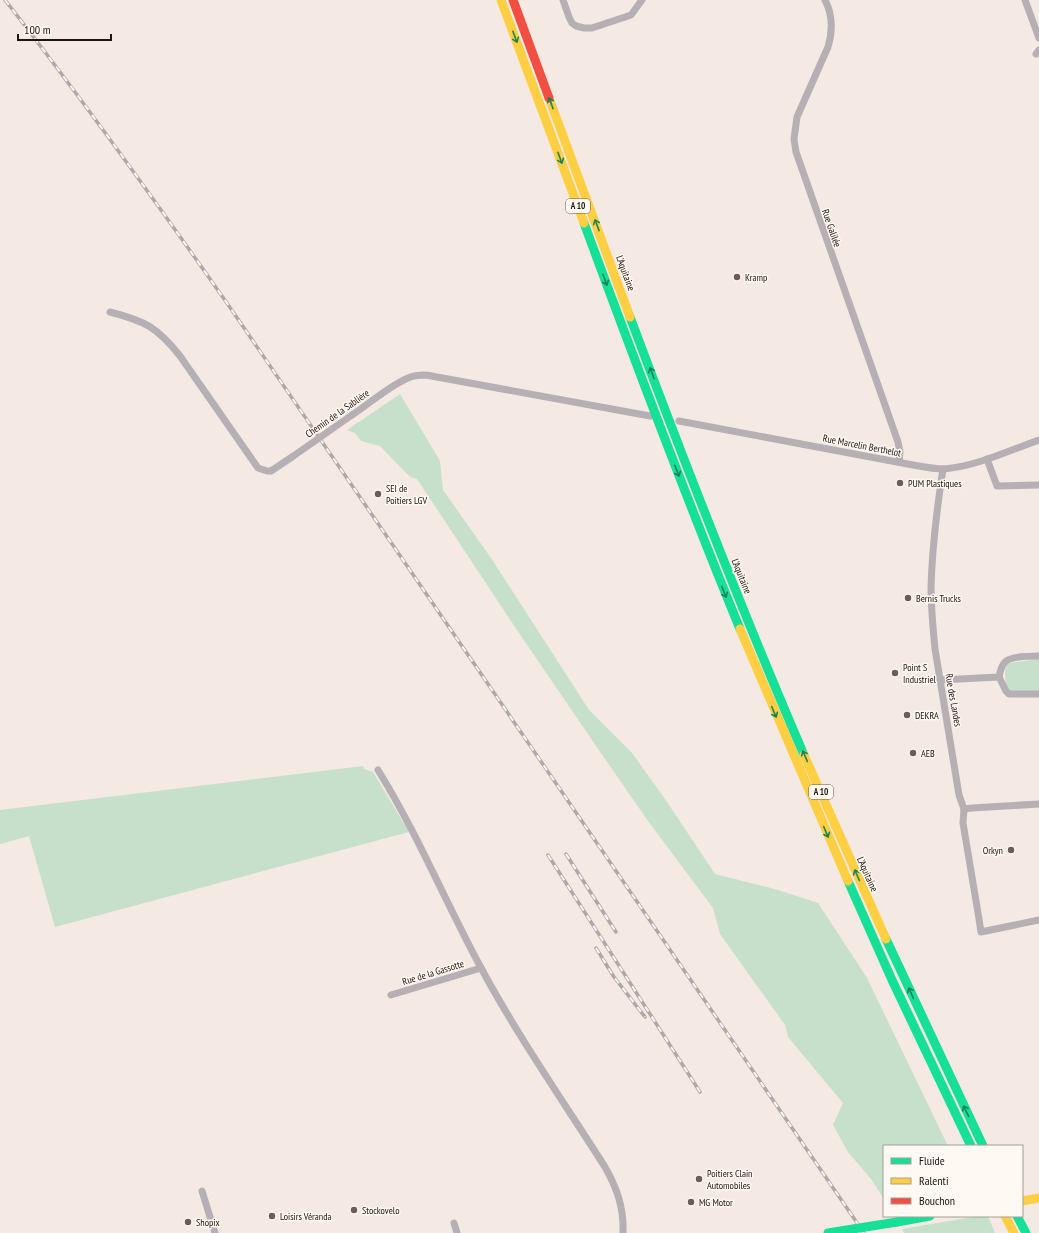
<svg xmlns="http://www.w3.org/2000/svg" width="1039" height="1233" viewBox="0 0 1039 1233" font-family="'PT Sans Narrow',sans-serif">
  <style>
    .green { fill: #c7e0cb }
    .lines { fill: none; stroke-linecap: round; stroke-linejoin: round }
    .street { stroke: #b6afb4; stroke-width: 7 }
    .fast { stroke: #16e098; stroke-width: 9 }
    .slow { stroke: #ffcf43; stroke-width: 9 }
    .jam { stroke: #f24e42; stroke-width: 9 }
    .rail-casing { stroke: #b0a8a8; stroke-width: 3.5 }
    .rail { stroke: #fff8f3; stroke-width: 2; stroke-dasharray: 6; stroke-linecap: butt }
    .street-bridge { stroke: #b6afb4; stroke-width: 7 }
    .fast-bridge { stroke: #16e098; stroke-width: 9 }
    .oneway { stroke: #1a8459 }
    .poi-dot { fill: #6a5f58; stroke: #fff8f3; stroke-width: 1.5 }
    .labels { text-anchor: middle; stroke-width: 3; stroke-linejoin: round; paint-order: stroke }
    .shield { fill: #fff8f3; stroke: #625852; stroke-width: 1 }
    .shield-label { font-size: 9px; font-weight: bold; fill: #1f140d }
    .street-label { font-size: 10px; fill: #1f140d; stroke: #fff8f3 }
    .poi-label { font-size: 10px; fill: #1f140d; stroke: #fff8f3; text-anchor: start }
  </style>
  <rect width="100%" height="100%" fill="#f4e9e3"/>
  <g class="green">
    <path d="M 400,394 L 440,461 L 443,490 L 491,558 L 589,710 L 632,753 L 665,799 L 715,874 L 775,889 L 818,903 L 867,978 L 948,1146 L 884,1146 L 884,1199 L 871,1179 L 848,1152 L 833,1125 L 843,1103 L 788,1037 L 785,1025 L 720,934 L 713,908 L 648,821 L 594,743 L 519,633 L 417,479 L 410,477 L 380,446 L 361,441 L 355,433 L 347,430 Z"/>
    <path d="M 1039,659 L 1039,692 L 1015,692 L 1008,690 L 1006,687 L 1005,670 L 1008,663 Z"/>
    <path d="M 363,766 L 364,769 L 373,772 L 409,832 L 55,927 L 29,836 L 0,844 L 0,810 Z"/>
    <path d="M 988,1216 L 995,1233 L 904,1233 L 902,1229 L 973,1217 Z"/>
  </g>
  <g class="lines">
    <g class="street">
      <path d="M 563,0 L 569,17 L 572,23 L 576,26 L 584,28 L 592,28 L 631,15 L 642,0"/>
      <path d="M 825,0 C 833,15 833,30 828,47 L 797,117 L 794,139 L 796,152 L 898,442 L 900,452 L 899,462"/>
      <path d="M 1025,0 L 1039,38"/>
      <path d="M 1036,54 L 1039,50"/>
      <path d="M 110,312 C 145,321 157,327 180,356 L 258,468 L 267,471 L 271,471 L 292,457"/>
      <path d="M 352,415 C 369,404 389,386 408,378 C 414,375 420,375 426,375 L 650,416"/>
      <path d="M 679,421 L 913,465 C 924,467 934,469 944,469 C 977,466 1008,451 1039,440"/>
      <path d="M 987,459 L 997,486 L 1039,485"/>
      <path d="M 943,469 C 937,508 932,548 931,588 C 931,608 933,628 935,649 L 959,795 L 964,809 L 963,823 L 979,919 L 981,932 L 1039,920"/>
      <path d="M 999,677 L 1006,691 L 1009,694 L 1039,694"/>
      <path d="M 940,680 L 999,677 C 1000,672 1001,666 1005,662 C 1010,656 1031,656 1039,656"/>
      <path d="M 378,770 C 417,833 445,901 480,966 C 517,1035 563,1101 605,1167 C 617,1188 624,1208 623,1233"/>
      <path d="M 964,809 L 972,808 L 1039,804"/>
      <path d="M 391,995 L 481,968"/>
      <path d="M 202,1191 L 215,1233"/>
      <path d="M 454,1223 L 457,1233"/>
    </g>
    <g class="fast">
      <path d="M 584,223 C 634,359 685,495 740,629"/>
      <path d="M 630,317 C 685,464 742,611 804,755"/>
      <path d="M 848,881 L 892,980 L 971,1146"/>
      <path d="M 886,939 L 983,1146"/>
      <path d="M 1017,1216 L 1026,1233"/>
      <path d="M 897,1222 L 930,1216"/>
    </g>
    <g class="slow">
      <path d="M 501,0 L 584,223"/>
      <path d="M 549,98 L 630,317"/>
      <path d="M 740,629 L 848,881"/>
      <path d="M 804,755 L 886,939"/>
      <path d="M 1022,1201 L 1039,1198"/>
      <path d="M 1005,1216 L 1014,1233"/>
    </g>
    <path class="jam" d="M 513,0 L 549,98"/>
    <g class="rail-casing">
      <g id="rail">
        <path d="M 5,0 C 83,100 156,202 229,306 L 864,1233"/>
        <path d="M 566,854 L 616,932"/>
        <path d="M 548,855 L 700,1092"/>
        <path d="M 596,948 L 614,977 L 645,1017"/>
      </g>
    </g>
    <use href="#rail" class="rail"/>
    <path class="street-bridge" d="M 292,457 L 352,415"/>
    <path class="fast-bridge" d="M 828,1233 L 897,1222"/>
  </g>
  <defs><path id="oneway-shaft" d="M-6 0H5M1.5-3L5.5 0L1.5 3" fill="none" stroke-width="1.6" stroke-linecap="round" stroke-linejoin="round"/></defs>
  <g class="oneway">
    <use href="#oneway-shaft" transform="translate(515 37) rotate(70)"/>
    <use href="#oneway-shaft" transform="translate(551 103) rotate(-110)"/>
    <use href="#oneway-shaft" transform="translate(560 158) rotate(70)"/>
    <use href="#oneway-shaft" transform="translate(597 225) rotate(-110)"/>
    <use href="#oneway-shaft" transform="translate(605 280) rotate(70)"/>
    <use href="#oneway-shaft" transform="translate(652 373) rotate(-110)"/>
    <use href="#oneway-shaft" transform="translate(677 471) rotate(69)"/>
    <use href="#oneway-shaft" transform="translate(724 592) rotate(68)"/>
    <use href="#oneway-shaft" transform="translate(774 712) rotate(67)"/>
    <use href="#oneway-shaft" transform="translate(805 756) rotate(-113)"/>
    <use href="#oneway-shaft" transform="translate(826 832) rotate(67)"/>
    <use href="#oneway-shaft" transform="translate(857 875) rotate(-114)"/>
    <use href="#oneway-shaft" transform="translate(911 993) rotate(-114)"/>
    <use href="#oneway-shaft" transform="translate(966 1111) rotate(-116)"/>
  </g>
  <g class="poi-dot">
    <circle cx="737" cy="277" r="4"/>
    <circle cx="900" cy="483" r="4"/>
    <circle cx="378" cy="494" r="4"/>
    <circle cx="908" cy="598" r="4"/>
    <circle cx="895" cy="673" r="4"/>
    <circle cx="907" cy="715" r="4"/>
    <circle cx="913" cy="753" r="4"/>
    <circle cx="1011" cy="850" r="4"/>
    <circle cx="699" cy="1179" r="4"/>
    <circle cx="691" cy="1202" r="4"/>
    <circle cx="354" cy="1210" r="4"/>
    <circle cx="272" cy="1216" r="4"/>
    <circle cx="188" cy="1222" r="4"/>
  </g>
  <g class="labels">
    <g class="shield">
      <rect x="566" y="199" width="24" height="14" rx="3"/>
      <rect x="809" y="785" width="24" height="14" rx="3"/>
    </g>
    <g class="shield-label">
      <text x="578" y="209">A 10</text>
      <text x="821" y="795">A 10</text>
    </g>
    <g class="street-label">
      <text transform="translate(832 228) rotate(71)" y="4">Rue Galilée</text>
      <text transform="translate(626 273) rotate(70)" y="4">L'Aquitaine</text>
      <text transform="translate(337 413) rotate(-35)" y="4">Chemin de la Sablière</text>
      <text transform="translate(862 445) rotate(11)" y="4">Rue Marcelin Berthelot</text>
      <text transform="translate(742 576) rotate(68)" y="4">L'Aquitaine</text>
      <text transform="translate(954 700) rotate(80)" y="4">Rue des Landes</text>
      <text transform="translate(868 874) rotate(66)" y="4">L'Aquitaine</text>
      <text transform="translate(433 972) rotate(-17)" y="4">Rue de la Gassotte</text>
    </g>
    <g class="poi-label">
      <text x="745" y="281">Kramp</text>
      <text x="908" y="487">PUM Plastiques</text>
      <text x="386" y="492">SEI de<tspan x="386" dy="12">Poitiers LGV</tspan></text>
      <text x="916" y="602">Bernis Trucks</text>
      <text x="903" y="671">Point S<tspan x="903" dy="12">Industriel</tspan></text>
      <text x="915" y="719">DEKRA</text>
      <text x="921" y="757">AEB</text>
      <text x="1003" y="854" text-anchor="end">Orkyn</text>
      <text x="707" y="1177">Poitiers Clain<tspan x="707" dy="12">Automobiles</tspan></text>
      <text x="699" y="1206">MG Motor</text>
      <text x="362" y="1214">Stockovelo</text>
      <text x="280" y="1220">Loisirs Véranda</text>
      <text x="196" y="1226">Shopix</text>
    </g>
  </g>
  <rect x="883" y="1145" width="140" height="72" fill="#fff8f3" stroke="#a59d97"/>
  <rect x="891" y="1158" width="20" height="6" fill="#16e098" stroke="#a59d97"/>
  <text x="919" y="1165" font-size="12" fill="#1f140d">Fluide</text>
  <rect x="891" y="1178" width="20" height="6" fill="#ffcf43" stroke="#a59d97"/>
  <text x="919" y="1185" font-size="12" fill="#1f140d">Ralenti</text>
  <rect x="891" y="1198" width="20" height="6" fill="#f24e42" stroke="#a59d97"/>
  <text x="919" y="1205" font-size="12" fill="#1f140d">Bouchon</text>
  <path d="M18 34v6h93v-6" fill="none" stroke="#1f140d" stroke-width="2"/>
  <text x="24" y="34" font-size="12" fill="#1f140d" stroke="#fff8f3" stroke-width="3" paint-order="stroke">100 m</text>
</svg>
